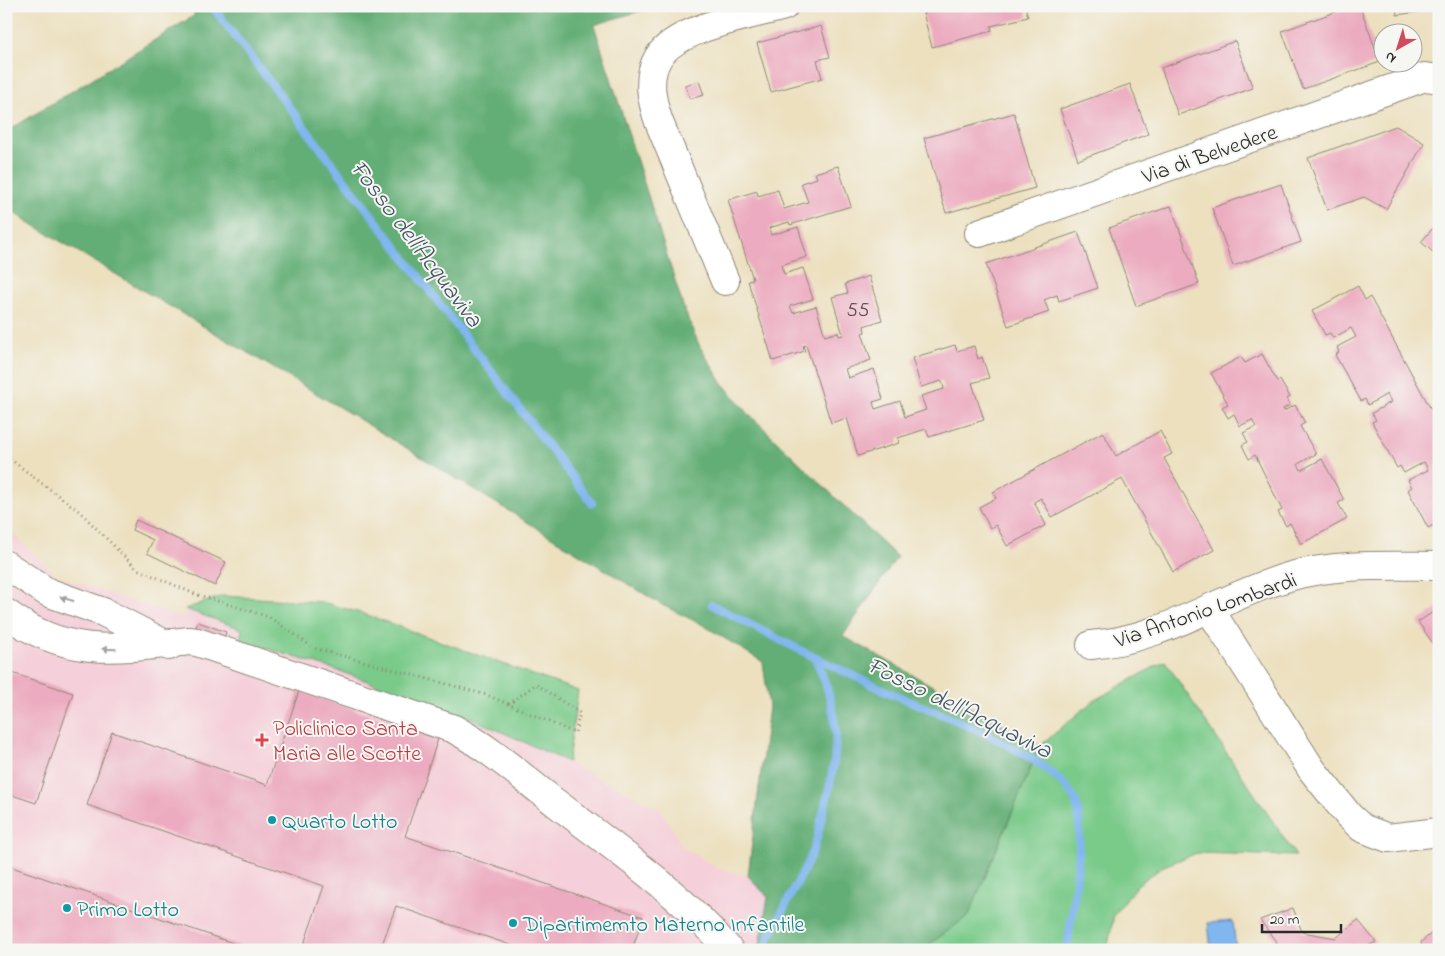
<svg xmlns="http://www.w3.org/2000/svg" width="1445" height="956" viewBox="0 0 1445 956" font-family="'Indie Flower',sans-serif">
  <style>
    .built { fill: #f5cfd9 }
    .green { fill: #7aca8a; stroke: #527a5a }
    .forest { fill: #63ae76; stroke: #476c50 }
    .water { fill: #81b6ef; stroke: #56708d }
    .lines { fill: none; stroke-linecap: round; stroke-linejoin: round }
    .stream { stroke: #81b6ef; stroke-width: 8 }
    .building { fill: #ecabc0 }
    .minor-casing { stroke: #8c8675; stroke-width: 30 }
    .path { stroke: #8c8675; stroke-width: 3; stroke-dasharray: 1 4; stroke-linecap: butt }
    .minor { stroke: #fff; stroke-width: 28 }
    .oneway { fill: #a0a0a0 }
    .health-dot { fill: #e0444e; stroke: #f6f6f2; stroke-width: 2 }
    .culture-dot { fill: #0f9aa8; stroke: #f6f6f2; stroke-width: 2 }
    .labels { text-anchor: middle; stroke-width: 4; stroke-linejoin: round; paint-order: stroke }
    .number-label { font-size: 20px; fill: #5b4b50 }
    .street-label { font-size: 22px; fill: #2b2b2b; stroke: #f6f6f2 }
    .health-label { font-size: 22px; fill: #be3a42; stroke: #f6f6f2; text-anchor: start }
    .culture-label { font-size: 22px; fill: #0d838f; stroke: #f6f6f2; text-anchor: start }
    .water-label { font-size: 24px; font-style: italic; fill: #455566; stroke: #f6f6f2 }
  </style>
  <rect width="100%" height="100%" fill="#f6f6f2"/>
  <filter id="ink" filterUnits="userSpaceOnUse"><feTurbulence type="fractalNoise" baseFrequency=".02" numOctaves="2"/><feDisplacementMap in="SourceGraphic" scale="10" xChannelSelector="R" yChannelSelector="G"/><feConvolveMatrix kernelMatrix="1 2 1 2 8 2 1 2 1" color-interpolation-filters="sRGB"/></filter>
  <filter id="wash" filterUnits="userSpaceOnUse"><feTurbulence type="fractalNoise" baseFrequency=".0096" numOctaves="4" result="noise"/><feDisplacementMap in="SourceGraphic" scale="20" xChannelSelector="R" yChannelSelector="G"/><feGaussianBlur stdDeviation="1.12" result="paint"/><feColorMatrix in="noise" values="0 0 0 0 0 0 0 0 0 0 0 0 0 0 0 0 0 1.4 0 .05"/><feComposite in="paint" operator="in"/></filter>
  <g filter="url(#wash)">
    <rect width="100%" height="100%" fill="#ece0bf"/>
    <path class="built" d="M 6,528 L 57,576 L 182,618 L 185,609 L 242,629 L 240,640 L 336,670 L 469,717 L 567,762 L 661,810 L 683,847 L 717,868 L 748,876 L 768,897 L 759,950 L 6,950 Z"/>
    <g class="green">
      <path d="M 223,596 L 322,602 L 364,614 L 578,691 L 568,762 L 469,717 L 336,670 L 240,640 L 242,629 L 185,609 Z"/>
      <path d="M 1165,661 L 1296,856 L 1197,853 L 1164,866 L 1137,885 L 1114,915 L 1107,950 L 922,950 L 969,915 L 1040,746 L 1093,701 Z"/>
    </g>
    <path class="forest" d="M 190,6 L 657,6 L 594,25 L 684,309 L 700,347 L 723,384 L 749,414 L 897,557 L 843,636 L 1040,746 L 969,915 L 922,950 L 759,950 L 768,897 L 748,876 L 769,707 L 763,662 L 703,625 L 664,606 L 359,419 L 30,223 L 6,207 L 6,132 L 195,15 Z"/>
    <path class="water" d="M 1233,921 L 1236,950 L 1211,950 L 1208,923 Z"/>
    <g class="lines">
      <g class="stream">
        <path d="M 212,6 L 592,503"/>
        <path d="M 712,605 C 753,626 794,648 837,668 C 856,677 875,686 895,695 C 940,714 1053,755 1075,800 C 1087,826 1071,918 1067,950"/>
        <path d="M 764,950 C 778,915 799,884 813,850 C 818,838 820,823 824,809 C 840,748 842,717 815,658"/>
      </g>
    </g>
    <g id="blocks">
      <g class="building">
        <path d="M 924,6 L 1025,6 L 1028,17 L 991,26 L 992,31 L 932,47 L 923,13 L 926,13 Z"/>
        <path d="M 1352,6 L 1360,6 L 1380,62 L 1303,89 L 1282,31 Z"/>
        <path d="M 1396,6 L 1439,6 L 1439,9 L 1397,15 Z"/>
        <path d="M 821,26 L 830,57 L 817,60 L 822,78 L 771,92 L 757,43 Z"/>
        <path d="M 1235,41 L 1253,88 L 1178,115 L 1161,68 Z"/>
        <path d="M 699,81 L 704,95 L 690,99 L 685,85 Z"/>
        <path d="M 1130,84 L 1148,134 L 1078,160 L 1060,109 Z"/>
        <path d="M 1014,113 L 1035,188 L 946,213 L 924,138 Z"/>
        <path d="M 1396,126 L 1424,143 L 1386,209 L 1364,197 L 1327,210 L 1308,158 Z"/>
        <path d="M 838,166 L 851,206 L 790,225 L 789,222 L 769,228 L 771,235 L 798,227 L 807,257 L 781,265 L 784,274 L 803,268 L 813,299 L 790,306 L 793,313 L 816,306 L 825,336 L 838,332 L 839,336 L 843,335 L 832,297 L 848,293 L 845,284 L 869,276 L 882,320 L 864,326 L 865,332 L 862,333 L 871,360 L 845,369 L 848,378 L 874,369 L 883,399 L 873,402 L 875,409 L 900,401 L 905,417 L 926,410 L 921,396 L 944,389 L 942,381 L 921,387 L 912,358 L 955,345 L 957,351 L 974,346 L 978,359 L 982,357 L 989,378 L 972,383 L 984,420 L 929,437 L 926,429 L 898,438 L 899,443 L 858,456 L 847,418 L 831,423 L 806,345 L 803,346 L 805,351 L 773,361 L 748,281 L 753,279 L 728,200 L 757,191 L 758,196 L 778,190 L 784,209 L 808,202 L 801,183 L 817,178 L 815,173 Z"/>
        <path d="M 1281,184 L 1301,242 L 1233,266 L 1212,208 Z"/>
        <path d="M 1171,206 L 1199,284 L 1136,306 L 1109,228 Z"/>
        <path d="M 1439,221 L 1439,257 L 1421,242 Z"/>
        <path d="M 1078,232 L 1098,288 L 1059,301 L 1057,295 L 1044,300 L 1049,312 L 1008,326 L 986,264 Z"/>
        <path d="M 1358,286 L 1365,300 L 1370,297 L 1439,424 L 1439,522 L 1428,528 L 1408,490 L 1412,487 L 1408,480 L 1428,470 L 1424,462 L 1404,473 L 1400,466 L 1397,468 L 1372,422 L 1376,420 L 1372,413 L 1391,402 L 1387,394 L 1368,405 L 1365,399 L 1361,401 L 1335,355 L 1339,352 L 1337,347 L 1356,337 L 1351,328 L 1333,338 L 1330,333 L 1325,335 L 1312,311 Z"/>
        <path d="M 1262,354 L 1277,381 L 1280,380 L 1290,397 L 1287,399 L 1290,405 L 1283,409 L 1284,411 L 1295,405 L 1305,423 L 1300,426 L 1316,454 L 1298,464 L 1301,470 L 1322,459 L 1344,500 L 1338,503 L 1347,519 L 1301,544 L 1290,523 L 1286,526 L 1278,512 L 1282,510 L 1255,455 L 1249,459 L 1242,445 L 1248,442 L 1243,433 L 1256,427 L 1252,420 L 1240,426 L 1234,414 L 1228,418 L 1222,407 L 1228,404 L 1211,373 L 1241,357 L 1245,363 Z"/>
        <path d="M 1160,431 L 1172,454 L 1164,458 L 1214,550 L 1173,572 L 1122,479 L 1052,517 L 1041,498 L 1034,502 L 1046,525 L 1007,546 L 996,525 L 990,528 L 979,507 L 996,498 L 993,492 L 1103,432 L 1116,456 Z"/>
        <path d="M 136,520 L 226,562 L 215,586 L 147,553 L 153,540 L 132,530 Z"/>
        <path d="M 1439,608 L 1439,652 L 1418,622 Z"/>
        <path d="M 198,622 L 226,632 L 222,644 L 193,634 Z"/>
        <path d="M 6,671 L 73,693 L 36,803 L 6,793 Z"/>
        <path d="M 299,691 L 438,739 L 405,836 L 643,917 L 632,950 L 525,950 L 396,906 L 380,950 L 313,950 L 314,947 L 304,944 L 324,886 L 87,805 L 112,732 L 267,785 Z"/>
        <path d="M 6,865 L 250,949 L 250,950 L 6,950 Z"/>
        <path d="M 1293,908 L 1302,932 L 1336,938 L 1358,920 L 1376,942 L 1359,950 L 1282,950 L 1260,920 Z"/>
        <path d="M 1439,927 L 1439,950 L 1423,950 L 1421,942 Z"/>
      </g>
    </g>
  </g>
  <g filter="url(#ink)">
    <use href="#blocks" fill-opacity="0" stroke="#8c8675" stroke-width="1"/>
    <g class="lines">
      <g class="minor-casing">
        <g id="minor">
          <path d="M 979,233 L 1425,77 L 1439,79"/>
          <path d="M 725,281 L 659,122 C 652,102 646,78 658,58 C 676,27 750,16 784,6"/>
          <path d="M 6,565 L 47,592 L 103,612 L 169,646"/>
          <path d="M 1210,610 L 1312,770 L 1349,816 L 1362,828 L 1388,838 L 1439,832"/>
          <path d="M 6,613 C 67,659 120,649 189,641 L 197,642 L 454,729 C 491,749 523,778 556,803 C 616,849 679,892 729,950"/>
          <path d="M 1091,645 C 1165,639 1220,597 1288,577 C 1336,563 1389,566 1439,566"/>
        </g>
      </g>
      <path class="path" d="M 6,456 L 80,512 L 137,569 L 195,594 L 269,617 L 314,648 L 487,695 L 575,733 L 580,713 L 536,684 L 509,704"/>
      <use href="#minor" class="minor"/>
    </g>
    <defs><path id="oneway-solid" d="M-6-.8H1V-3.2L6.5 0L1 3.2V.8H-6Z" transform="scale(1.25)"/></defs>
    <g class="oneway">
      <use href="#oneway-solid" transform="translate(67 599) rotate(-162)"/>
      <use href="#oneway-solid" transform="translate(109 649) rotate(-178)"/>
    </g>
  </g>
  <path class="health-dot" d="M259.5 732.5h5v5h5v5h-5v5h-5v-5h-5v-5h5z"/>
  <g class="culture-dot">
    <circle cx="272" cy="820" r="5"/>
    <circle cx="67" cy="908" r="5"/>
    <circle cx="513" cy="923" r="5"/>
  </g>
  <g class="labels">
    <g class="number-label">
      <text x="858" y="316">55</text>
    </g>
    <g class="street-label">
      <text transform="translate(1209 153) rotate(-19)" y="8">Via di Belvedere</text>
      <text transform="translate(1205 609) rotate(-19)" y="8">Via Antonio Lombardi</text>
    </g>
    <g class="health-label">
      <text x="273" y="735">Policlinico Santa<tspan x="273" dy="25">Maria alle Scotte</tspan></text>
    </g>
    <g class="culture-label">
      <text x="282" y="828">Quarto Lotto</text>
      <text x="77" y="916">Primo Lotto</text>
      <text x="523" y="931">Dipartimemto Materno Infantile</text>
    </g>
    <g class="water-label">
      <text transform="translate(417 243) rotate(53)" y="8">Fosso dell'Acquaviva</text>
      <text transform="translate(960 707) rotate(26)" y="8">Fosso dell'Acquaviva</text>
    </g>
  </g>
  <rect width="1445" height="956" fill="none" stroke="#f6f6f2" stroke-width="25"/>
  <g transform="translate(1398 48) rotate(219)"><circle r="24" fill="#f6f6f2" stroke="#a5a5a2"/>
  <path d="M0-4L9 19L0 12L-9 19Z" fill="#d1495b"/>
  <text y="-8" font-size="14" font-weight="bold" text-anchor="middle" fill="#2b2b2b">N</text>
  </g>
  <path d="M1262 924v8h79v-8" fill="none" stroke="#2b2b2b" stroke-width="2.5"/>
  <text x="1270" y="924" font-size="15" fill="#2b2b2b" stroke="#f6f6f2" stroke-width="4" paint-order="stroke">20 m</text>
</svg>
